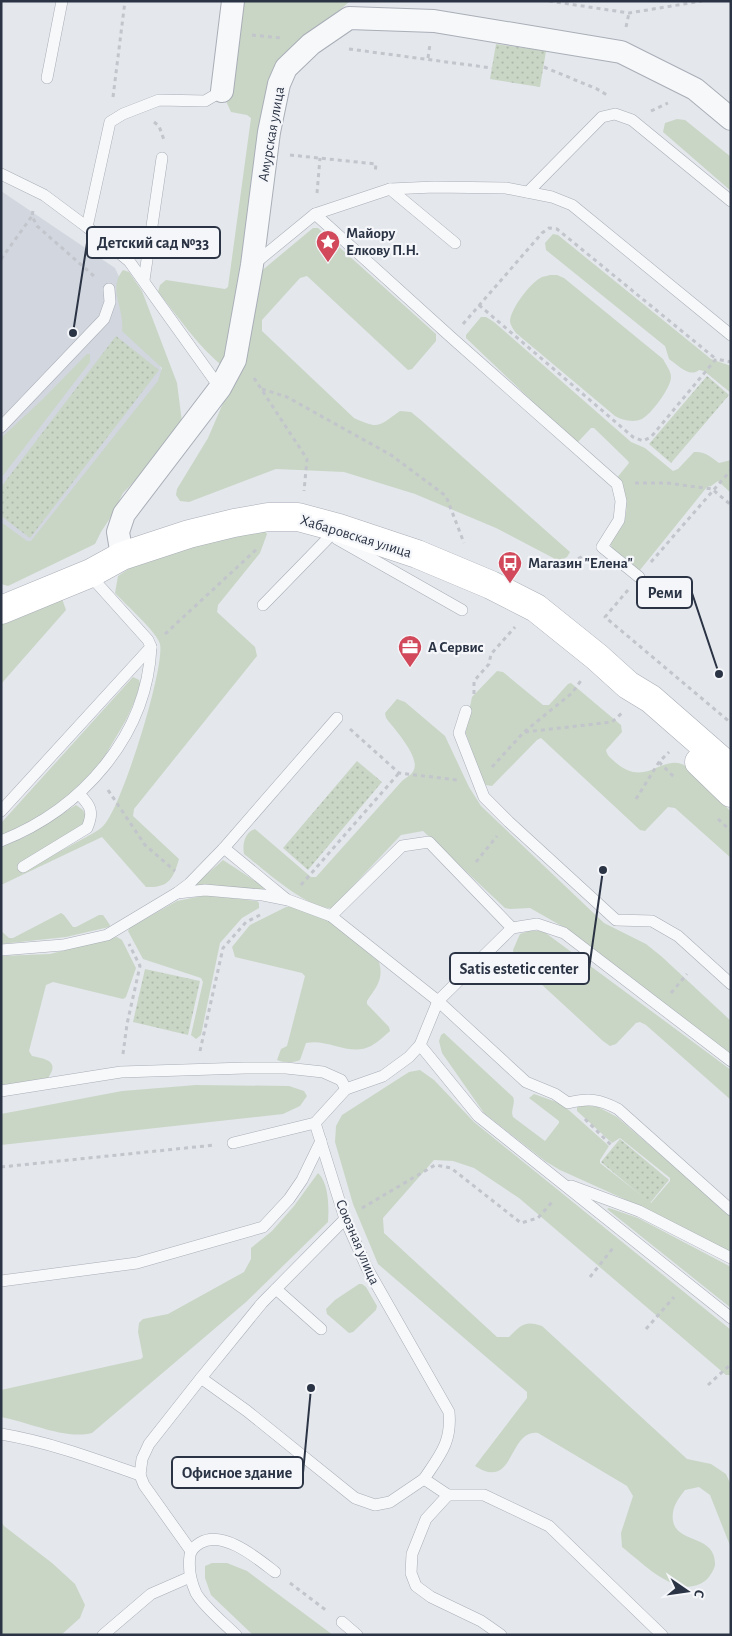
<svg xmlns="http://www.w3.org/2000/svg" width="732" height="1636" viewBox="0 0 732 1636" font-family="'Alegreya Sans',sans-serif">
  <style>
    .built { fill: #d2d6de }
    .grass { fill: #c9d6c5 }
    .park { fill: url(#park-dots) }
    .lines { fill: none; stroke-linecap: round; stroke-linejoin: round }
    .lane-casing { stroke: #a9aeb7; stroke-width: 12 }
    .street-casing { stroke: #a9aeb7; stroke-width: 24 }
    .secondary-casing { stroke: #a9aeb7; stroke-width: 29 }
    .path { stroke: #c2c5cb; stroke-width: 3; stroke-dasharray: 4 4; stroke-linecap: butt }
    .lane { stroke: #f7f8fa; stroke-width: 11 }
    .street { stroke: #f7f8fa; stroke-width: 22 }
    .secondary { stroke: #fff; stroke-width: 28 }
    .labels { text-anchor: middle; stroke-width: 4.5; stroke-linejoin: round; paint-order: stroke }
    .street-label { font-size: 15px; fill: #2b3445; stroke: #f4f6f9 }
    .poi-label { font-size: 15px; font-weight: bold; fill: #2b3445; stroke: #f4f6f9; text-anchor: start }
    .leader { fill: none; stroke: #2b3445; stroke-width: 2 }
    .callout-dot { fill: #2b3445; stroke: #f4f6f9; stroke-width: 2 }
    .callout { fill: #f4f6f9; stroke: #2b3445; stroke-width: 2 }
    .callout-label { font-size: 16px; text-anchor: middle; font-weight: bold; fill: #2b3445 }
  </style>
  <defs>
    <pattern id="park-dots" width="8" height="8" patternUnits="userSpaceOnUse" patternTransform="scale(1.25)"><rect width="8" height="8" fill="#c9d6c5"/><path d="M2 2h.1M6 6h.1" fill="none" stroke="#adb8ab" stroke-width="1.8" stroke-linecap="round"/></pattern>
  </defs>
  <rect width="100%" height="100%" fill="#e4e7ec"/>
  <path class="built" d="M 1,191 L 115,268 L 175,399 L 1,576 Z"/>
  <g class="grass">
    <path d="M 240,1 L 350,1 L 296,49 L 224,367 C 200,349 177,315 158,292 L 160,285 L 166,280 L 225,289 L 228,287 L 251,118 L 247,115 L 231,112 L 226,101 Z"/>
    <path d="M 677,119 L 685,120 L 731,157 L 731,191 L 663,132 L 665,123 Z"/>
    <path d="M 313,228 L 318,228 L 436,334 L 436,341 L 412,369 L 408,370 L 307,276 L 300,278 L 262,320 L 262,331 L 354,418 C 380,430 378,426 400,411 L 411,412 L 422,421 L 570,552 L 567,557 L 559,561 L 496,528 L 415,494 L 344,472 L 276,469 L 189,502 L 180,501 L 176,495 L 177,489 L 208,438 L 236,373 L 259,273 Z"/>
    <path d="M 553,234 L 558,235 L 711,359 L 731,366 L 731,393 L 704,371 L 699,370 C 689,378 678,365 669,359 L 665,346 L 546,250 L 545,243 Z"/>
    <path d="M 123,270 L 129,272 L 142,291 L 177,383 L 182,422 L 164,452 L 123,493 L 112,515 L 101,532 L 95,544 L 8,586 L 1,584 L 1,522 L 27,541 L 31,541 L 158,381 L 162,368 L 122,331 C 125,308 107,290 123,270 Z"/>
    <path d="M 550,275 L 557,275 L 564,278 L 663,359 C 666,365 671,371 671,377 C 671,388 651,414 642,419 C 633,423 622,420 615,416 L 516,333 C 513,329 511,326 510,322 C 510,309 531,282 542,277 C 545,276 548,276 550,275 Z"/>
    <path d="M 481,317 L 486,317 L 494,322 L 631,442 L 645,448 L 673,471 L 678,469 L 694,452 C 705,451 711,457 719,463 L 731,460 L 731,493 L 718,481 L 711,486 L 707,487 L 640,570 L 637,570 L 612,548 L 610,543 C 614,536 623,527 625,519 C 628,506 627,488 616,479 L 629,463 L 628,461 L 594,428 L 591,428 L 578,442 L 575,442 L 466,338 L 466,335 Z"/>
    <path d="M 87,354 L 90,354 L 90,362 L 1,478 L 1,438 L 43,399 Z"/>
    <path d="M 264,529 L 267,534 L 260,553 L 218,605 L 217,612 L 255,647 L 257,656 L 134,809 L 133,816 L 179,859 C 173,879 169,888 146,887 L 102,837 L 1,885 L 1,846 L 25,837 L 76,805 L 83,810 L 86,817 L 83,826 L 18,865 L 18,870 L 22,872 C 41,862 60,851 79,841 C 87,836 98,832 104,825 C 122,806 165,668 160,644 C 157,632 125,604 115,593 L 118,576 L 145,558 Z"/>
    <path d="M 61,596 L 66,610 L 1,684 L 1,621 Z"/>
    <path d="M 497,671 L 503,672 L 543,705 L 549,705 L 568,684 L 571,683 L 621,725 L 622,732 L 606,750 C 607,756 611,758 615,762 C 646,789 661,754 684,765 C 701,773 718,798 731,812 L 731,858 L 675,808 L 668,807 L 645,831 L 640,830 L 541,738 L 537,740 L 492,786 L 486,785 L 481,776 L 465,731 L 472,697 Z"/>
    <path d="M 133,677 L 139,680 L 140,684 L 136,698 L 126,720 L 106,754 L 86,782 L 23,829 L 1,838 L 1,823 L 3,821 Z"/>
    <path d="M 397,699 L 405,702 L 445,736 L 469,787 L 481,806 L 604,923 L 646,944 L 661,956 L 731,1021 L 731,1054 L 567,929 L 530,908 L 510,909 L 505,908 L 423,831 L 401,835 L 332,908 C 309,911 262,868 244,854 C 242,844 245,832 255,829 L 311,877 L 316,877 L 402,781 C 405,778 410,776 412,773 C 424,760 394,729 386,718 L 385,713 Z"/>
    <path d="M 223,860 L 263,886 L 264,890 L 197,885 L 197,883 Z"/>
    <path d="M 207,895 L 257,901 L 259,903 L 259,908 L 242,918 L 220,943 L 201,1035 L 196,1039 L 191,1035 L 203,982 L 201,978 L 143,959 L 128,931 L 130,927 L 134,925 L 177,901 Z"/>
    <path d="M 291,906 L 331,921 L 379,962 C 384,980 376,987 367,1001 L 367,1004 L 389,1027 L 390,1031 C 384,1036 378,1042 371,1046 C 350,1057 328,1038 306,1043 L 300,1060 C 293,1063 284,1063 277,1060 L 281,1049 L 287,1046 L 305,976 L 302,973 L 235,957 L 232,947 L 250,925 L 286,907 Z"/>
    <path d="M 61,913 L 64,915 L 73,927 L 76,927 L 99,915 L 103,915 L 110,925 L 109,927 L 66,937 L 1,944 L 1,931 L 9,938 L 13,938 Z"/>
    <path d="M 529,931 L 543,931 L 731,1070 L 731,1100 L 646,1025 L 640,1022 L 636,1023 L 616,1044 L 610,1046 L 603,1041 L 514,959 L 513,950 L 520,934 Z"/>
    <path d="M 117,937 L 122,940 L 136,968 L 126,997 L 123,999 L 53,982 L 46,985 L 29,1051 L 32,1056 C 46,1059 60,1061 48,1078 L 1,1086 L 1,956 L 50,954 Z"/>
    <path d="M 444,1033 L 513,1097 C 516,1103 510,1110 513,1117 L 545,1141 L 559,1123 L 559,1121 L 529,1098 L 534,1094 L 562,1104 L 609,1146 L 600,1160 L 600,1163 L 651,1203 L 670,1181 L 670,1178 L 620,1138 L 612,1143 L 577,1111 L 577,1106 L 580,1105 L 598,1107 L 617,1117 L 731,1216 L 731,1252 L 642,1207 L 560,1170 L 545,1161 L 484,1113 L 442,1053 L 439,1041 L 441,1035 Z"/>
    <path d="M 420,1070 L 434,1080 L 474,1122 L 731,1330 L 731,1375 L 726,1375 L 519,1198 L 474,1168 L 453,1161 L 434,1160 L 383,1218 L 384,1233 L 497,1337 L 509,1337 C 521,1325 525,1320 542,1326 L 687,1459 L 711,1464 L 726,1474 L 731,1485 L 731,1548 L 710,1495 L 699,1487 L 685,1490 C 678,1499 671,1508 673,1521 C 677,1544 716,1534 715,1565 C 714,1570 709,1578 705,1581 C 678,1601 643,1563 622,1547 L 621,1533 L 633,1496 L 627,1486 L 538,1433 C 508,1429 515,1492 475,1466 L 527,1398 L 527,1392 L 378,1264 L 353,1204 L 335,1142 L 336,1126 L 342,1115 L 409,1072 Z"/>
    <path d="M 196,1085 L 289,1086 L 304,1091 L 307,1096 L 300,1106 L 283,1114 L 1,1145 L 1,1114 L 122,1091 Z"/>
    <path d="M 318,1173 C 329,1183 329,1208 328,1222 L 246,1302 L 92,1433 C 65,1440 29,1422 1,1417 L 1,1390 L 141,1359 L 143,1357 L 138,1332 L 139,1323 L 143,1319 L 168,1314 L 244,1272 L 251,1259 L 251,1248 L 272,1231 L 294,1206 Z"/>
    <path d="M 609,1208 L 638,1218 L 731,1267 L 731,1308 L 607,1209 Z"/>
    <path d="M 359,1284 L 362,1284 L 366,1287 L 377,1306 L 376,1310 L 353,1332 L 349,1333 L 327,1314 L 326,1309 L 335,1300 Z"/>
    <path d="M 1,1521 L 4,1526 L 52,1563 L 75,1584 L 85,1605 L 80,1618 L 61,1635 L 1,1635 Z"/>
    <path d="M 212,1563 L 227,1563 L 247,1571 L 333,1635 L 253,1635 L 211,1595 L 205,1578 L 205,1566 Z"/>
  </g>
  <g class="park">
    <path d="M 496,44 L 546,51 L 540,87 L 490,79 Z"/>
    <path d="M 116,336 L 159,370 L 30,538 L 1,516 L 1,487 Z"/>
    <path d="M 707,376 L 729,395 L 671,463 L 649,444 Z"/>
    <path d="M 357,761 L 382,782 L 308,870 L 283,848 Z"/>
    <path d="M 145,969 L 200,981 L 188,1035 L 133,1022 Z"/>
    <path d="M 620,1139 L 669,1180 L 650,1203 L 601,1162 Z"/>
  </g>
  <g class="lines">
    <g class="lane-casing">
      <g id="lane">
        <path d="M 47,78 L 62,1"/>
        <path d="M 1,174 L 44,195 L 87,227 L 129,261 L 220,388"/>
        <path d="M 390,189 L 455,243"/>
        <path d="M 528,192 L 602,117 L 615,114 L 632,120 L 731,201"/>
        <path d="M 315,214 L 452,338 L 617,484 L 621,501 L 619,520 L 602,547 L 639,577"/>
        <path d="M 87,227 L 110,122 L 123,114 L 159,100 L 205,101 L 222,91"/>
        <path d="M 254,264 L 315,214 L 390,189 L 434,187 L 506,188 L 552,197 L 572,205 L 731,335"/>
        <path d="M 144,280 L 162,158"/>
        <path d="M 1,427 L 104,319 L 110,302 L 109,289"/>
        <path d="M 337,539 L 462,610"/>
        <path d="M 263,605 L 337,529"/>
        <path d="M 466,711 L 459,733 L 484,797 L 509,822 L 616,920 L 652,921 L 678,936 L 731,984"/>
        <path d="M 1,811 L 151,647 L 148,640 L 95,581 L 91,573"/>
        <path d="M 1,841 C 82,809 147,736 151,647"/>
        <path d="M 224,848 L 286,899"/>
        <path d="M 23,867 L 87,828 C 94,812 91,806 79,794"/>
        <path d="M 177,893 L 205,890 L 263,895 L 288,900 L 331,916 L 438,1001 L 526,1082 L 555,1094 L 568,1103 C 589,1098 599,1099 618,1109 L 731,1210"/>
        <path d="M 331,916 L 402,846 L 429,842 L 512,928 L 438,1001 L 420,1045 L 409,1057 L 383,1076 L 346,1089"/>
        <path d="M 512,928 L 537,924 L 564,933 L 731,1061"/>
        <path d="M 1,950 L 63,945 L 107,935 L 177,893 L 189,884 L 224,848 L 337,718"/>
        <path d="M 420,1045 L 478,1116 L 731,1318"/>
        <path d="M 1,1091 L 121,1072 L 245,1068 L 286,1068 L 323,1072 L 341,1080 L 346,1089 L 315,1123 L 345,1219 L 367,1268 L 449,1412 C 452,1442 440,1455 424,1479 L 448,1495 L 426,1519 L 412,1554 L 411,1573 L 416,1586 L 431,1597 L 481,1621 L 501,1635"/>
        <path d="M 233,1143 L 315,1123"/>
        <path d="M 571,1186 L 639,1211 L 731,1258"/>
        <path d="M 345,1219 L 262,1303 L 201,1378 L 247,1411 L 355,1498 L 375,1505 L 390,1502 L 424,1479"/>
        <path d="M 1,1281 L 137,1263 L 263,1227 L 289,1199 L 302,1180 L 321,1141"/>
        <path d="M 276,1289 L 321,1329"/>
        <path d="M 1,1434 C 49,1442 95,1459 140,1475 L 142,1459 L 149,1444 L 201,1378"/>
        <path d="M 140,1475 L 144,1485 L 191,1551"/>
        <path d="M 448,1495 L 484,1495 L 549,1526 L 662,1635"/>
        <path d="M 342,1622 L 357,1635"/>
        <path d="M 103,1635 L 151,1594 L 190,1577"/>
        <path d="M 236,1635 C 225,1624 203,1606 196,1593 C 190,1580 188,1569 190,1555 C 191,1550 195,1546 200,1543 C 223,1529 258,1559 275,1572"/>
      </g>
    </g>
    <g class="street-casing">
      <g id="street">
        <path d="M 222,91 L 233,1"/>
        <path d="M 122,556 L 118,532 L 124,514 L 220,388 L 235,360 L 252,265 L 269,132 L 279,84 L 286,68 L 311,44 L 349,18 L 434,21 L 621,52 L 695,89 L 731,119"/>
      </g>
    </g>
    <g class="secondary-casing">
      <g id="secondary">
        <path d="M 1,610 L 91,573 L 122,556 L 189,534 L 234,523 L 268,517 L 298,517 L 339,528 L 417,554 L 491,585 L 536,608 L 597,657 L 628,685 L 651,699 L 731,769"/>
        <path d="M 699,762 L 731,793"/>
      </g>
    </g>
    <g class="path">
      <path d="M 549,1 L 629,13 L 702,1"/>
      <path d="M 626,27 L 629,13"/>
      <path d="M 252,35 L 281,38"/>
      <path d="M 349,49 L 492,68"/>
      <path d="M 428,58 L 430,44"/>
      <path d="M 544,67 L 597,89 L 607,95"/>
      <path d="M 113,97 L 125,1"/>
      <path d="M 651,111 L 668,103"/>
      <path d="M 154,122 L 159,126 L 164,140"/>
      <path d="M 290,155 L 376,164 L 375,173"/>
      <path d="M 317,193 L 320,158"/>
      <path d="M 33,211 L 32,216 L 37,226 L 95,277"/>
      <path d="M 1,259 L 32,216"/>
      <path d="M 479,305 L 633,437 L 643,441 L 651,437 L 716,359 L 731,362"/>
      <path d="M 463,324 L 542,233 L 549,228 L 557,229 L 716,359"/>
      <path d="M 254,378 L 307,459 L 304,491"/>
      <path d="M 262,389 L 287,397 L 391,455 L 446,496 L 464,543"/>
      <path d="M 635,483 L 667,483 L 712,489 L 731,505"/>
      <path d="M 651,562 L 731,470"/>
      <path d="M 564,566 L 585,555"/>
      <path d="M 628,590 L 605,617 L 731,723"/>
      <path d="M 165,634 L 259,547"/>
      <path d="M 474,694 L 474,681 L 489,664 L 491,654 L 515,627"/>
      <path d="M 350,729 L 399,773 L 457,780"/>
      <path d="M 525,732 L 612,722 L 622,713"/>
      <path d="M 659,762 L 676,779"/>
      <path d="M 492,767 L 524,732 L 572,693 L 582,679"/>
      <path d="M 108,790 L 145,845 L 175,871"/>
      <path d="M 636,799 L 659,762 L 669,752"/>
      <path d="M 718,819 L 731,831"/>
      <path d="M 476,862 L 497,836"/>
      <path d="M 301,885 L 399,773"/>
      <path d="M 671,993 L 687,974"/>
      <path d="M 200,1051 L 223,948 L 246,922 L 260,915"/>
      <path d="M 123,1054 L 127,1024 L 140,966 L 129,944"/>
      <path d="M 585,1119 L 613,1147"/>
      <path d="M 1,1167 L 215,1145"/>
      <path d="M 362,1208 L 435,1165 L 451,1168 L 521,1223 L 538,1218 L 554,1200"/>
      <path d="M 590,1277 L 613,1248"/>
      <path d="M 646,1329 L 674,1297"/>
      <path d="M 708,1385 L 731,1364"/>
      <path d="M 290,1583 L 327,1611"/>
    </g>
    <use href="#lane" class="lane"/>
    <use href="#street" class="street"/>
    <use href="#secondary" class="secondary"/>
  </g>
  <defs>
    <g id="sight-pin" transform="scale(1.25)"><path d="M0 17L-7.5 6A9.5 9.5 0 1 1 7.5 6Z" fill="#d1495b" stroke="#f4f6f9"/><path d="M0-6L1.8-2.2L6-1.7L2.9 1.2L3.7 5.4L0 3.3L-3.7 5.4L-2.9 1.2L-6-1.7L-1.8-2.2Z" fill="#fff"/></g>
    <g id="bus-pin" transform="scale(1.25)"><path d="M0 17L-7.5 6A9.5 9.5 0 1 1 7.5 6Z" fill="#d1495b" stroke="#f4f6f9"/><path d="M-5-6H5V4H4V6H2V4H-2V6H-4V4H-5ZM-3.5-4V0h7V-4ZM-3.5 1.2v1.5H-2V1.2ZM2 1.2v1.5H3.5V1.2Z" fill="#fff"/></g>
    <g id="office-pin" transform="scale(1.25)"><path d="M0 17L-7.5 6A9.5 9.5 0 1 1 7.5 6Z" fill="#d1495b" stroke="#f4f6f9"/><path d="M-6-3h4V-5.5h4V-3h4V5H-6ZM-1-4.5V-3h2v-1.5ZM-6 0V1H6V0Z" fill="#fff"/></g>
  </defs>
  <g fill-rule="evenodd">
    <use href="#sight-pin" x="328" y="242"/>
    <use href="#bus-pin" x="510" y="563"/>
    <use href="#office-pin" x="410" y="647"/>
  </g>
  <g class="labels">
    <g class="street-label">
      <text transform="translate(271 134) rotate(-80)" y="5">Амурская улица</text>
      <text transform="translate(356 536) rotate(17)" y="5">Хабаровская улица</text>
      <text transform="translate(358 1242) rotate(67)" y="5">Союзная улица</text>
    </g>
    <g class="poi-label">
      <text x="346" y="238">Майору<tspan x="346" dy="17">Елкову П.Н.</tspan></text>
      <text x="528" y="568">Магазин "Елена"</text>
      <text x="428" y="652">А Сервис</text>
    </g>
  </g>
  <path class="leader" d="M73 333L87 243M719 674L692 593M603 870L589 969M311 1388L303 1473"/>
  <g class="callout-dot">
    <circle cx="73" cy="333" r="5"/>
    <circle cx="719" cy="674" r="5"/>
    <circle cx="603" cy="870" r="5"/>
    <circle cx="311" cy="1388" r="5"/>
  </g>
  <g class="callout">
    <rect x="87" y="227" width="133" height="31" rx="5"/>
    <rect x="637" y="577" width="55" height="31" rx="5"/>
    <rect x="450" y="953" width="139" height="31" rx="5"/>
    <rect x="172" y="1457" width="131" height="31" rx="5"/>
  </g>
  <g class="callout-label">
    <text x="153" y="248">Детский сад №33</text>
    <text x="665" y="598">Реми</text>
    <text x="519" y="974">Satis estetic center</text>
    <text x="237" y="1478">Офисное здание</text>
  </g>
  <rect width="732" height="1636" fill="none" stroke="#2b3445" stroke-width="5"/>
  <g transform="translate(687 1591) rotate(103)" stroke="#f4f6f9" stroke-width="4" paint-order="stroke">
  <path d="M0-4L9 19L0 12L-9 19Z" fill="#2b3445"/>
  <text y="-8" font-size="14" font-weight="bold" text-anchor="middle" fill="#2b3445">С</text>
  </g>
</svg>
